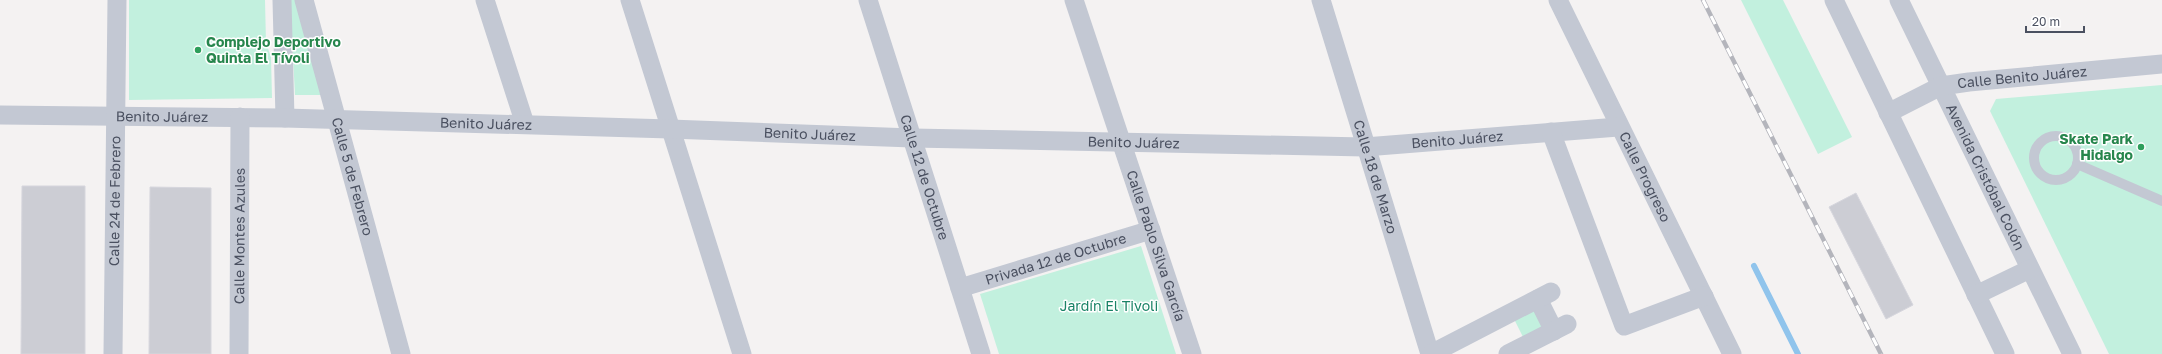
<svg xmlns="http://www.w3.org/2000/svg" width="2162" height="354" viewBox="0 0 2162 354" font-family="'Golos Text',sans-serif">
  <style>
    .green { fill: #c2f0de }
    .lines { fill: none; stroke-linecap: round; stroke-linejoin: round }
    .stream { stroke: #90c4ec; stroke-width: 6 }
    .building { fill: #cccdd4; stroke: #d6d6dd }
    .lane { stroke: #c3c8d3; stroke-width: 10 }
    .street { stroke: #c3c8d3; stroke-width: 19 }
    .rail-casing { stroke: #b4b5bc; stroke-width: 4.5 }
    .rail { stroke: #fff; stroke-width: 3; stroke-dasharray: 9; stroke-linecap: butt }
    .leisure-dot { fill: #2e9e5b; stroke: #fff; stroke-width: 1.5 }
    .labels { text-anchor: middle; stroke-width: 3; stroke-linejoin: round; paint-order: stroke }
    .leisure-label { font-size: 14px; font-weight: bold; fill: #27864d; stroke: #fff; text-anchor: start }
    .street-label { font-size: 14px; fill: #4a5060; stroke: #fff }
    .park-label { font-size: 14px; fill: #198366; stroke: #fff }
  </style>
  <rect width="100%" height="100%" fill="#f4f2f2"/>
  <g class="green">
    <path d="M 129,0 L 265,0 L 266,43 L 271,57 L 272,98 L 129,100 Z"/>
    <path d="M 290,0 L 298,0 L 323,95 L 295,95 Z"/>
    <path d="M 1741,0 L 1783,0 L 1852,137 L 1818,154 Z"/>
    <path d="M 2162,85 L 2162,354 L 2109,354 L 1990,111 L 1996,99 Z"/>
    <path d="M 1141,246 L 1176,354 L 999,354 L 980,294 Z"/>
    <path d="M 1536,306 L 1547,328 L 1524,339 L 1513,317 Z"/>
  </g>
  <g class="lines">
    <path class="stream" d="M 1754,266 L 1798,354"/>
  </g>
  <g class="building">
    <path d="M 22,186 L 85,186 L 85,354 L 21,354 Z"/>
    <path d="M 150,187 L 211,188 L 211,354 L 149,354 Z"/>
    <path d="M 1856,193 L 1913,305 L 1886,319 L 1829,207 Z"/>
  </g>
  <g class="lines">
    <g class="lane">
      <circle cx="2056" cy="158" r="22"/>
      <path d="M 2077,164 L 2162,201"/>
    </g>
    <g class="street">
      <path d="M 282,0 L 285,118"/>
      <path id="s1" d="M 304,0 L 401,354"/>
      <path d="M 485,0 L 525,124"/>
      <path d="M 630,0 L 742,354"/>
      <path id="s2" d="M 868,0 L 981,354"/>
      <path id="s3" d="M 1074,0 L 1192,354"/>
      <path id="s4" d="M 1321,0 L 1430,354"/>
      <path id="s5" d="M 1558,0 L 1732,354"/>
      <path d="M 1834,0 L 2005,354"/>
      <path id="s6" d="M 1899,0 L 2072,354"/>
      <path id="s7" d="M 1888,113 L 1941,86 L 1969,82 L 2162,64"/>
      <path id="s8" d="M 0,115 L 285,118 L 670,129 L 912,138 L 1365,147 L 1618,127"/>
      <path d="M 1551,132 L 1624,326 L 1704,296"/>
      <path id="s9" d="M 960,288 L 1151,230"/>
      <path d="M 1976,295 L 2030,269"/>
      <path d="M 1538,299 L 1554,331"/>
      <path id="s10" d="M 113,354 L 117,0"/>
      <path id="s11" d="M 239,354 L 240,117"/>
      <path d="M 1431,354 L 1551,292"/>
      <path d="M 1508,354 L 1567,324"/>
    </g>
    <g class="rail-casing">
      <path id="rail" d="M 1703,0 L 1881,354"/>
    </g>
    <use href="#rail" class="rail"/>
  </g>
  <g class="leisure-dot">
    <circle cx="198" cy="50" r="4"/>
    <circle cx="2141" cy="147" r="4"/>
  </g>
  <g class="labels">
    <g class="leisure-label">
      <text x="206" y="47">Complejo Deportivo<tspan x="206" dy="16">Quinta El Tívoli</tspan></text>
      <text x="2133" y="144" text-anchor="end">Skate Park<tspan x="2133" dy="16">Hidalgo</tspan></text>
    </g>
    <g class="street-label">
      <text dy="5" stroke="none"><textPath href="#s7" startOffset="141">Calle Benito Juárez</textPath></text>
      <text dy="5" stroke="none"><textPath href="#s8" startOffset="162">Benito Juárez</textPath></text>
      <text dy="5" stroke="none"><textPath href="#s8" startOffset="486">Benito Juárez</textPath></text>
      <text dy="5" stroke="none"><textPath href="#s8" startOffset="810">Benito Juárez</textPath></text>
      <text dy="5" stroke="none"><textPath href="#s8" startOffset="1458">Benito Juárez</textPath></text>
      <text dy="5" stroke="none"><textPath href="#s8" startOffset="1134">Benito Juárez</textPath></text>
      <text dy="5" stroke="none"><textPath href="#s1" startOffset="183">Calle 5 de Febrero</textPath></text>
      <text dy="5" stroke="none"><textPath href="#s2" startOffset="186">Calle 12 de Octubre</textPath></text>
      <text dy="5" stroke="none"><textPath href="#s4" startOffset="185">Calle 18 de Marzo</textPath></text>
      <text dy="5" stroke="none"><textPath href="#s5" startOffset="197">Calle Progreso</textPath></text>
      <text dy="5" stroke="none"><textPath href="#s6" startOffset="197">Avenida Cristóbal Colón</textPath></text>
      <text dy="5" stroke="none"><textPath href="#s10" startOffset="153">Calle 24 de Febrero</textPath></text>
      <text dy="5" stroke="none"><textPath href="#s11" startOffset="118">Calle Montes Azules</textPath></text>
      <text dy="5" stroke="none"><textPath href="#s3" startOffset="259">Calle Pablo Silva García</textPath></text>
      <text dy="5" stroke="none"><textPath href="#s9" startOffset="100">Privada 12 de Octubre</textPath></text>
    </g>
    <g class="park-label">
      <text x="1109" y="311">Jardín El Tivoli</text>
    </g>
  </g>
  <path d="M2026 26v6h58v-6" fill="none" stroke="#4a5060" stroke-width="2"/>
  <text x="2032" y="26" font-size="12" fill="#4a5060" stroke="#ffffff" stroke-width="3" paint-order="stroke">20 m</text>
</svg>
